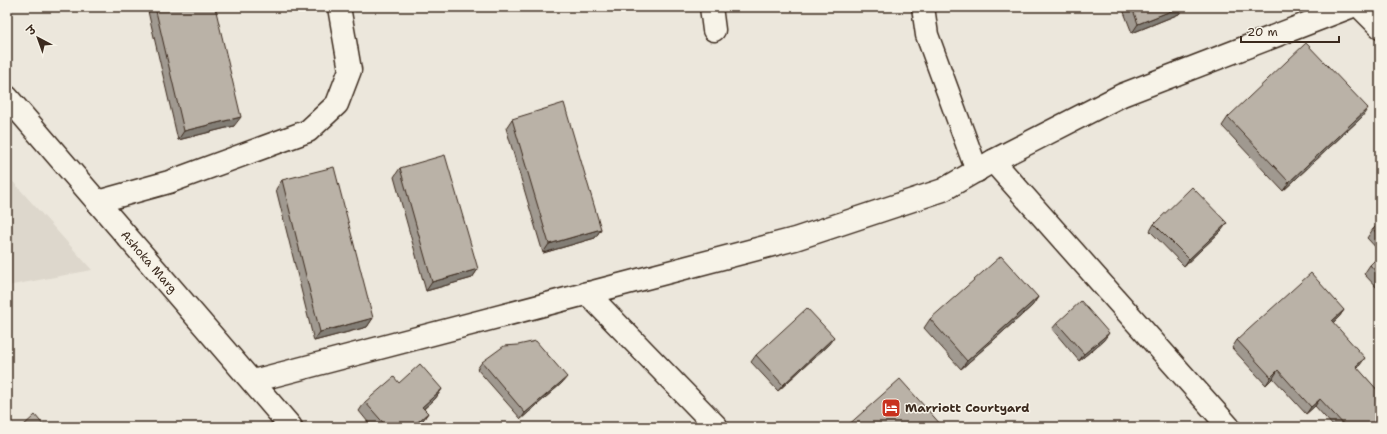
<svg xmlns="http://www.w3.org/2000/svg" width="1387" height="434" viewBox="0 0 1387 434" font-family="'Shantell Sans','Playpen Sans Deva',sans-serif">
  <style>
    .built { fill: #ddd7cc }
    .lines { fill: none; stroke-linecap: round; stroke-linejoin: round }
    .street-casing { stroke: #3b2a1e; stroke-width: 25 }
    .secondary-casing { stroke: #3b2a1e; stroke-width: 25 }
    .street { stroke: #f7f3e8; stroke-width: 22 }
    .secondary { stroke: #f7f3e8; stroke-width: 22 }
    .wall { fill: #a09990; stroke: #3b2a1e }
    .shaded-wall { fill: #827d75; stroke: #3b2a1e }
    .building { fill: #bab2a7; stroke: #3b2a1e }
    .labels { text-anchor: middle; stroke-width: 3; stroke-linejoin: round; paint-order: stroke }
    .street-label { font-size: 12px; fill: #3b2a1e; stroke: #f7f3e8 }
    .poi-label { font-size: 12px; font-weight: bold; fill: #3b2a1e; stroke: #f7f3e8; text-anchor: start }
  </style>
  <rect width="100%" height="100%" fill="#ece7dc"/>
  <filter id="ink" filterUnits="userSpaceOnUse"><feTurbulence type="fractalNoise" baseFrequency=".025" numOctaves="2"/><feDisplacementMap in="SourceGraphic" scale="8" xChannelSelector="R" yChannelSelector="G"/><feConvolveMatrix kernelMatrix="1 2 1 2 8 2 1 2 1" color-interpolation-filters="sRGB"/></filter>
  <g filter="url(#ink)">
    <path class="built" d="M 7,175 L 92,270 L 7,286 Z"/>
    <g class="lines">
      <g class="street-casing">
        <g id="street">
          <path d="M 711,7 L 714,30"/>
          <path d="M 923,7 L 927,35 L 977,171"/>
          <path d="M 1360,7 L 1380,27"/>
          <path d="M 993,161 L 1229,427"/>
          <path d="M 97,202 L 169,182 L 308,131 L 337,104 L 350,70 L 339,7"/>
          <path d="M 587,293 L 717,427"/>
          <path d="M 253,381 L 795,239 L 943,190 L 993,161 L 1122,95 L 1350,7"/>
        </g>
      </g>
      <g class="secondary-casing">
        <path id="secondary" d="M 7,97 L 291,427"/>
      </g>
      <use href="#street" class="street"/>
      <use href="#secondary" class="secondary"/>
    </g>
    <g class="wall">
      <path d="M 147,7 L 215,7 L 234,126 L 178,140 Z"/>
      <path d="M 1122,7 L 1184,7 L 1179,14 L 1132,33 Z"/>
      <path d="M 1228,117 L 1362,117 L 1283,191 L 1222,126 Z"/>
      <path d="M 512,119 L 601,229 L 595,238 L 543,253 L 506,128 Z"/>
      <path d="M 400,168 L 478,269 L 472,278 L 426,291 L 394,177 Z"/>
      <path d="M 282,180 L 373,318 L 367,327 L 314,341 L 276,189 Z"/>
      <path d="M 1380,223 L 1380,252 L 1367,238 L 1373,229 Z"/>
      <path d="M 1154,224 L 1222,230 L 1184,266 L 1150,231 Z"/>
      <path d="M 1380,255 L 1380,291 L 1364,274 L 1370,265 Z"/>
      <path d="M 1038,297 L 1032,306 L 961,369 L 924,328 L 930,319 Z"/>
      <path d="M 1344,310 L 1339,317 L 1333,323 L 1360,365 L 1357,368 L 1380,393 L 1380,422 L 1375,427 L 1334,427 L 1315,406 L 1306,414 L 1273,378 L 1266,385 L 1232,348 L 1237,340 Z"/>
      <path d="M 1057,323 L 1104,340 L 1079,361 L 1052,329 Z"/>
      <path d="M 829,344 L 778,391 L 751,362 L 756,355 Z"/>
      <path d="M 482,362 L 562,383 L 521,419 L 477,369 Z"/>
      <path d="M 399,383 L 442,389 L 435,399 L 424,409 L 428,413 L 421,423 L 416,427 L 372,427 L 359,411 L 365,402 Z"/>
    </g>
    <g class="shaded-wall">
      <path d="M 1181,7 L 1184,7 L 1179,14 L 1132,33 L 1138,24 Z"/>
      <path d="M 1368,108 L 1362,117 L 1283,191 L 1289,182 Z"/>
      <path d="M 241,117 L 234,126 L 178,140 L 184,131 Z"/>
      <path d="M 1227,223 L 1222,230 L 1184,266 L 1189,259 Z"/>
      <path d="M 601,229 L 595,238 L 543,253 L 549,244 Z"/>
      <path d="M 478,269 L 472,278 L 426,291 L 432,282 Z"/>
      <path d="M 1038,297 L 1032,306 L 961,369 L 967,361 Z"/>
      <path d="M 1344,310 L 1339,317 L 1326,329 L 1332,321 Z"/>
      <path d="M 373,318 L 367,327 L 314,341 L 320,332 Z"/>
      <path d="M 1109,333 L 1104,340 L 1079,361 L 1084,354 Z"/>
      <path d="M 834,337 L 829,344 L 778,391 L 783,385 Z"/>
      <path d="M 1365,358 L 1360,365 L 1350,374 L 1356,366 Z"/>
      <path d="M 1278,370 L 1273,378 L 1266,385 L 1271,377 Z"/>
      <path d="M 567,377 L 562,383 L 521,419 L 525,413 Z"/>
      <path d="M 442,389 L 435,399 L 415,416 L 422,407 Z"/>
      <path d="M 1320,399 L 1315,406 L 1306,414 L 1311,407 Z"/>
      <path d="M 428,413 L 421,423 L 416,427 L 412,427 Z"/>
      <path d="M 1380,419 L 1380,422 L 1375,427 L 1372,427 Z"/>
    </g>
    <g class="building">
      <path d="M 155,7 L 215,7 L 241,117 L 184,131 Z"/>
      <path d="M 1132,7 L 1181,7 L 1138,24 Z"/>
      <path d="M 1306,43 L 1368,108 L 1289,182 L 1228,117 Z"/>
      <path d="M 564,103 L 601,229 L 549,244 L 512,119 Z"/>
      <path d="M 445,155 L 478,269 L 432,282 L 400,168 Z"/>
      <path d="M 334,167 L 373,318 L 320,332 L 282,180 Z"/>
      <path d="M 1192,187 L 1227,223 L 1189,259 L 1154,224 Z"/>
      <path d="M 1380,223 L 1380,237 L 1373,229 Z"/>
      <path d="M 1380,255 L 1380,276 L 1370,265 Z"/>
      <path d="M 1001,256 L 1038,297 L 967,361 L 930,319 Z"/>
      <path d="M 1311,273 L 1344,310 L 1332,321 L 1365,358 L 1356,366 L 1380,393 L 1380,419 L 1372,427 L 1346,427 L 1320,399 L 1311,407 L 1278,370 L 1271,377 L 1237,340 Z"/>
      <path d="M 1081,301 L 1109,333 L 1084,354 L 1057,323 Z"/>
      <path d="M 807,308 L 834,337 L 783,385 L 756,355 Z"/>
      <path d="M 536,341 L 567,377 L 525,413 L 482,362 L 504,346 L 518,345 Z"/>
      <path d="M 420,364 L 442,389 L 422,407 L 428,413 L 412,427 L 387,427 L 365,402 L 394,377 L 399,383 Z"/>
      <path d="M 900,379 L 943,427 L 846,427 Z"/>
      <path d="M 35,415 L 45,427 L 22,427 Z"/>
    </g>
  </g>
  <defs>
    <g id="hotel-square" transform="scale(1)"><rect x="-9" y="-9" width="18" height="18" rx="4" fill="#c8321e" stroke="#f7f3e8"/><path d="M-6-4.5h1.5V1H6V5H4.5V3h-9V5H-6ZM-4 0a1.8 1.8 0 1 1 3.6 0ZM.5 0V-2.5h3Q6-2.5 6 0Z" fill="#fff"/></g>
  </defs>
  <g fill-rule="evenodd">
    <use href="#hotel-square" x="891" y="408"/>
  </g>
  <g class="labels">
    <g class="street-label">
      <text transform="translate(149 262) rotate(49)" y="4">Ashoka Marg</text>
    </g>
    <g class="poi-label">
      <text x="905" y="412">Marriott Courtyard</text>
    </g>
  </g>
  <rect width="1387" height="434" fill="none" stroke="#f7f3e8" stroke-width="24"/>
  <rect x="12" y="12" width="1363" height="410" fill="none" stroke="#3b2a1e" stroke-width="1.5" filter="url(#ink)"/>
  <g transform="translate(38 38) rotate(319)" stroke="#f7f3e8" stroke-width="3" paint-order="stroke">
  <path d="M0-3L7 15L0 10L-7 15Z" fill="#3b2a1e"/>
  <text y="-6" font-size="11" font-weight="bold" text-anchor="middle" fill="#3b2a1e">उ</text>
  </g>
  <path d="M1241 36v6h98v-6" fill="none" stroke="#3b2a1e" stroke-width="2"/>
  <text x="1247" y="36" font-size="12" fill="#3b2a1e" stroke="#f7f3e8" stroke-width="3" paint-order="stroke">20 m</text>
</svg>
